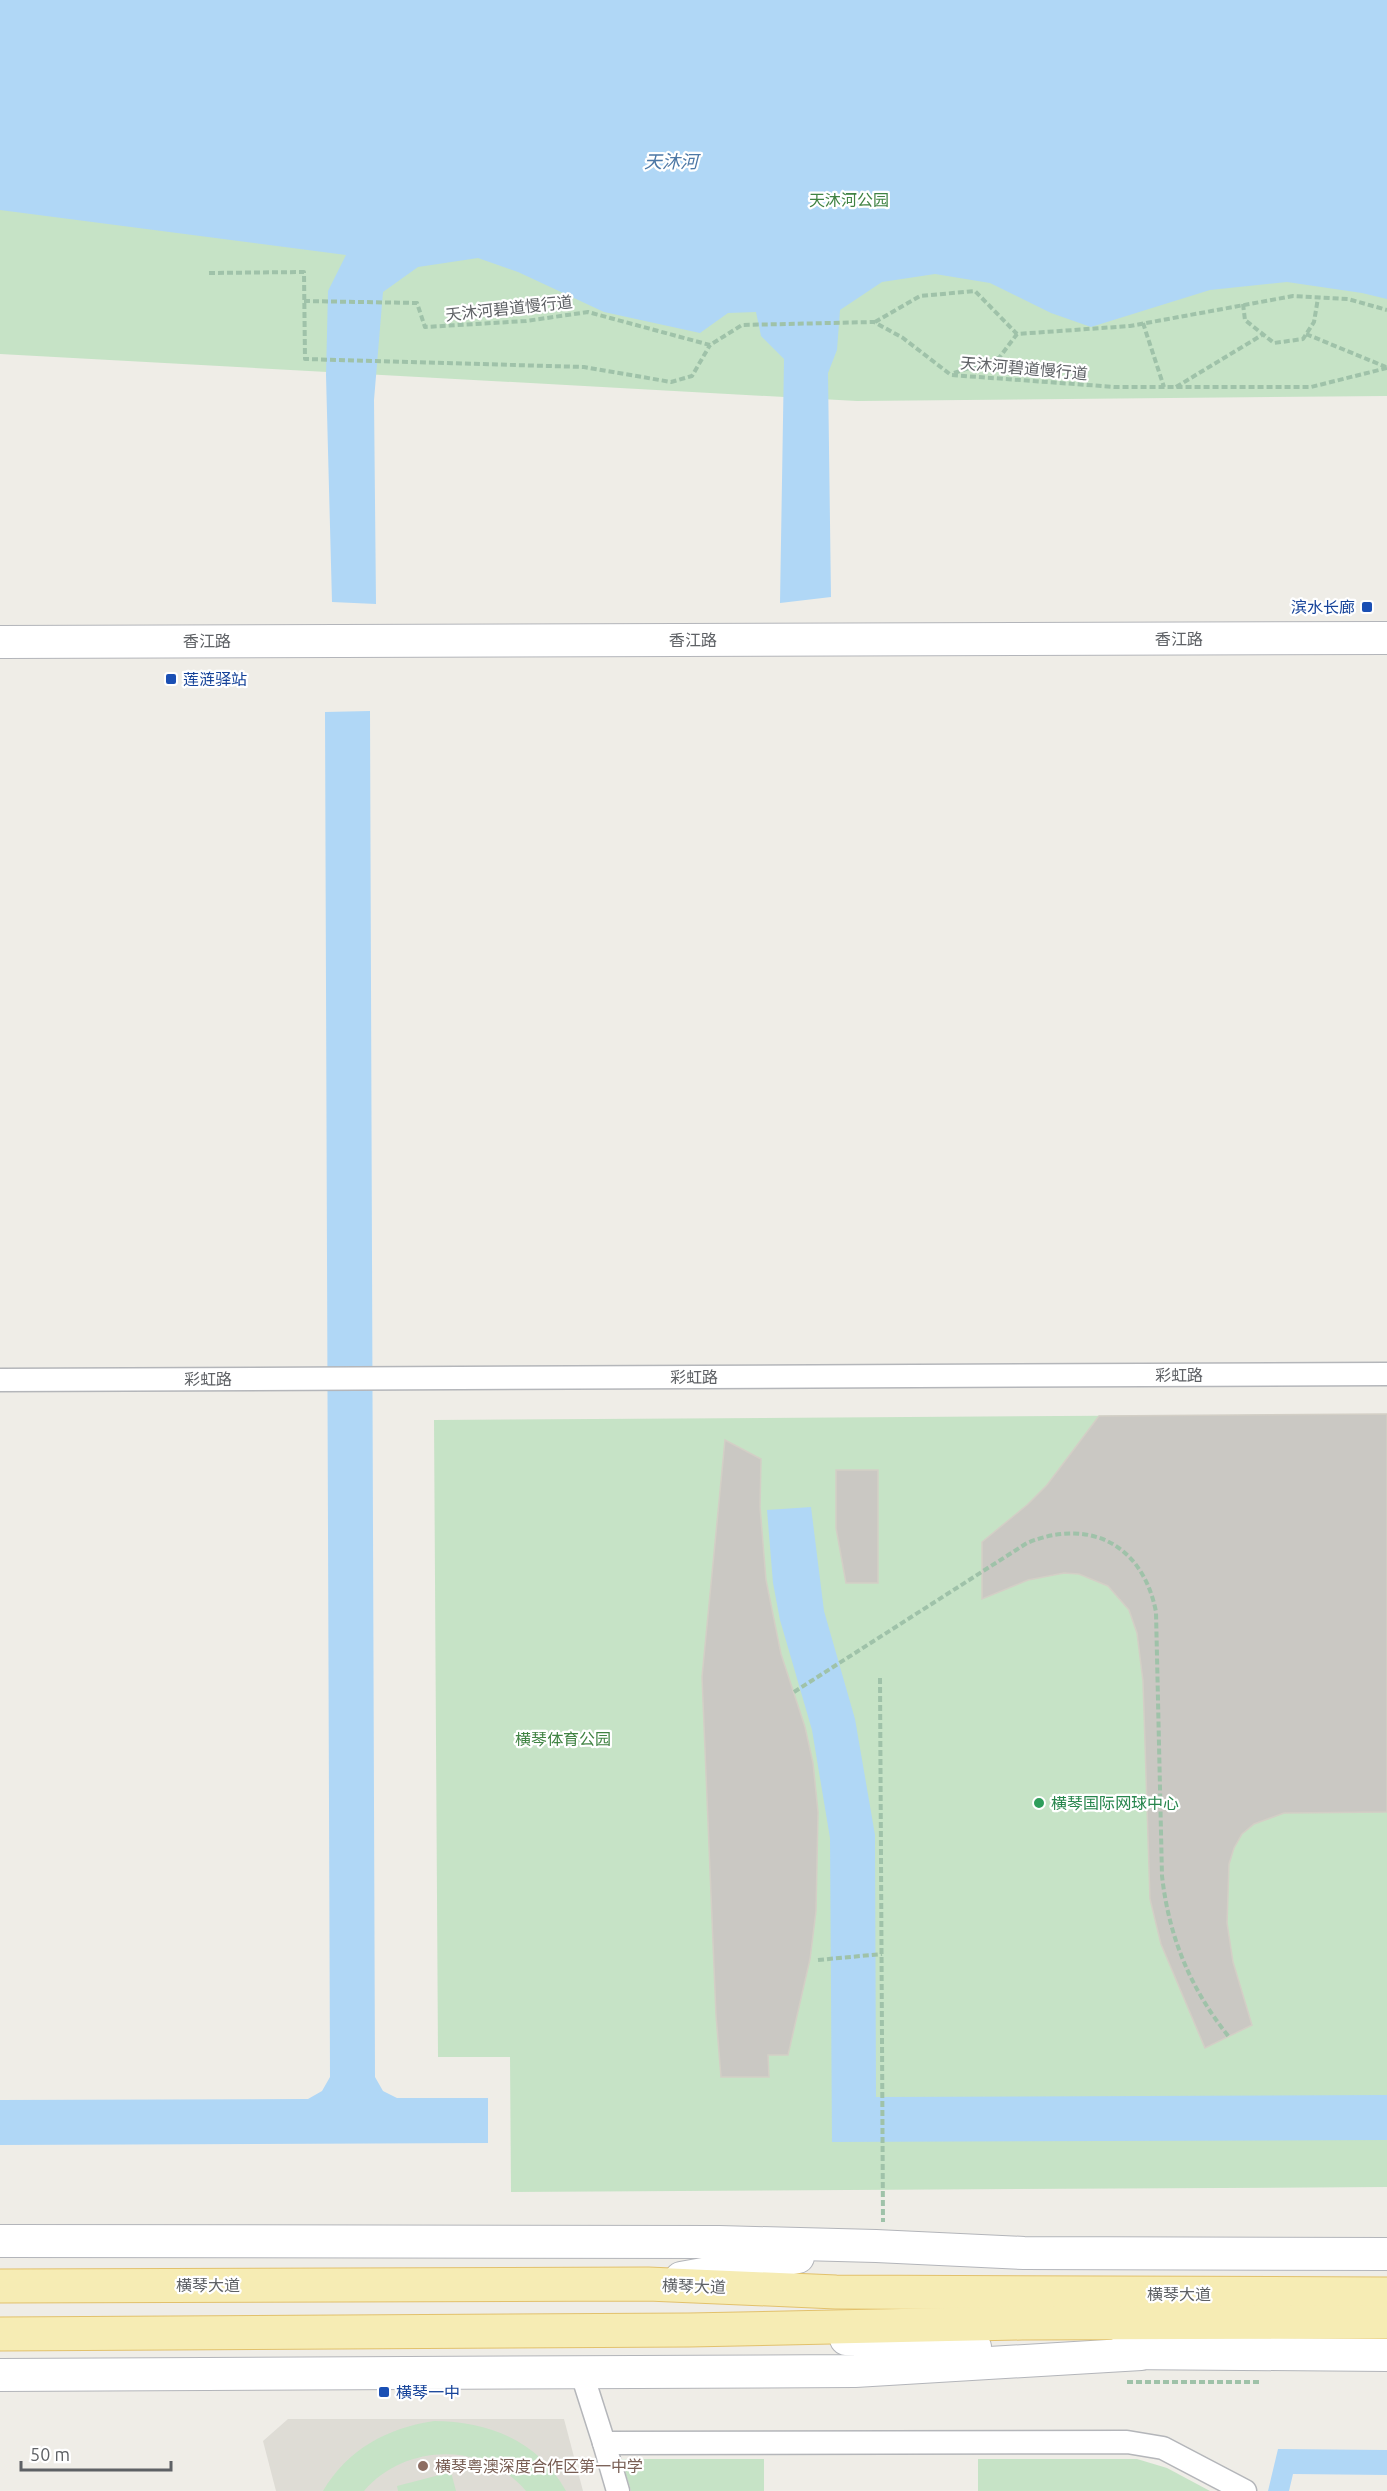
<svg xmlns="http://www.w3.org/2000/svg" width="1387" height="2491" viewBox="0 0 1387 2491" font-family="Ubuntu,'Noto Sans SC',sans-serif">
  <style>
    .education { fill: #dedcd5 }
    .green { fill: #c6e3c6 }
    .water { fill: #b0d7f6 }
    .building { fill: #cac8c3; stroke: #d3cfc6; stroke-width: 1.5 }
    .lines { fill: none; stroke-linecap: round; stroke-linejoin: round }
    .minor-casing { stroke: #b4b6ba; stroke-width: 25 }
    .secondary-casing { stroke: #b3b5ba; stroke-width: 34 }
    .primary-casing { stroke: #e2c16c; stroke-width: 35 }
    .path { stroke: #9fc2a9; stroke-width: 4; stroke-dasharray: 6 3; stroke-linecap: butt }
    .minor { stroke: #fff; stroke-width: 22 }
    .secondary { stroke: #fff; stroke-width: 32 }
    .primary { stroke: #f6ecb4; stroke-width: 33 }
    .transit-dot { fill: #1a4fb4; stroke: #fff; stroke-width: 2 }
    .leisure-dot { fill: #2e9e5b; stroke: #fff; stroke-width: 2 }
    .education-dot { fill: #8d6e63; stroke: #fff; stroke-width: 2 }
    .labels { text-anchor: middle; stroke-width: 4.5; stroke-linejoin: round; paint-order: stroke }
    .park-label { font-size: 16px; fill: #408343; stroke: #fff }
    .street-label { font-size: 16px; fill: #5e6165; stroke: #fff }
    .transit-label { font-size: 16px; fill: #164399; stroke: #fff; text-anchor: start }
    .leisure-label { font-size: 16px; fill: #27864d; stroke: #fff; text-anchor: start }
    .education-label { font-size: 16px; fill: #785e54; stroke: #fff; text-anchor: start }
    .water-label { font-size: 18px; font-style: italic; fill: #4d78a6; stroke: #fff }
  </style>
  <rect width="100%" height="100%" fill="#efede7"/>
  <path class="education" d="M 288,2419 L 564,2419 L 583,2491 L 276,2491 L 263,2441 Z"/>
  <g class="green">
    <path d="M 0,0 L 1387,0 L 1387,396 L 857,401 L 0,354 Z"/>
    <path d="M 1387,1414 L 1387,2187 L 511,2192 L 510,2057 L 438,2057 L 434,1420 Z"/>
    <path d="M 434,2421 C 488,2421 539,2441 566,2491 L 526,2491 C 484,2441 405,2443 364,2491 L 323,2491 C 348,2449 387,2428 434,2421 Z"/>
    <path d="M 621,2459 L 764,2459 L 764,2491 L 631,2491 Z"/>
    <path d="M 978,2459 L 1137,2459 L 1167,2468 L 1210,2491 L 978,2491 Z"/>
    <path d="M 451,2472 L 456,2491 L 398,2491 L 397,2486 Z"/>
  </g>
  <g class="water">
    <path d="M 0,0 L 1387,0 L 1387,299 L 1362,293 L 1287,282 L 1210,290 L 1091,327 L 1051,313 L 990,283 L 935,274 L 882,282 L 840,310 L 837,350 L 828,373 L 831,597 L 780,603 L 784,359 L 761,336 L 756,312 L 728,313 L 700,333 L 604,312 L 518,272 L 478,258 L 418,267 L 383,292 L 374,400 L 376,604 L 332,602 L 326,375 L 328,291 L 346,255 L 0,210 Z"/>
    <path d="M 370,711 L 375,2077 L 383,2091 L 397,2098 L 488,2098 L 488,2143 L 0,2145 L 0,2100 L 308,2099 L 322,2091 L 330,2077 L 325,712 Z"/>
    <path d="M 811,1507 L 824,1611 L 855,1719 L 875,1835 L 876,2097 L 1387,2095 L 1387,2140 L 832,2142 L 830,1838 L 812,1730 L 780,1620 L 773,1583 L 767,1510 Z"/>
    <path d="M 1278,2449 L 1387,2450 L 1387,2475 L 1293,2474 L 1289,2491 L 1268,2491 Z"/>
  </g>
  <g class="building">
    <path d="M 1387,1414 L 1387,1812 L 1284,1813 L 1254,1824 L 1242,1834 L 1234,1848 L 1229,1864 L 1227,1923 L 1233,1962 L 1252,2025 L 1205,2048 L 1161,1944 L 1150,1899 L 1143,1681 L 1137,1633 L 1129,1610 L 1108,1586 L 1079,1574 L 1064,1573 L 1028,1580 L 982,1599 L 982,1542 L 1027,1505 L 1047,1485 L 1099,1416 Z"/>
    <path d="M 725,1440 L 761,1459 L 760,1507 L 766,1580 L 781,1654 L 805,1727 L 813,1763 L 818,1812 L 816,1911 L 810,1959 L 788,2055 L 768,2055 L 769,2077 L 721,2077 L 716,2015 L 702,1677 Z"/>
    <path d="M 836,1470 L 878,1470 L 878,1583 L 846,1583 L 836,1528 Z"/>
  </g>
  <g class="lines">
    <g class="minor-casing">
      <g id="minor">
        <path d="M 0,1380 L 1387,1374"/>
        <path d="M 582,2374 L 604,2443 L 1127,2442 L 1163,2448 L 1245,2491"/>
        <path d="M 604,2443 L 618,2491"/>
      </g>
    </g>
    <g class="secondary-casing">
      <g id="secondary">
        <path d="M 0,642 L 1387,638"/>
        <path d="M 0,2241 L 719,2242 L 876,2246 L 1024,2253 L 1387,2254"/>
        <path d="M 681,2278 L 798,2257"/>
        <path d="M 846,2339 L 975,2347"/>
        <path d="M 1121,2353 L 1387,2355"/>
        <path d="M 0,2375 L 855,2371 L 1141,2354"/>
      </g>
    </g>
    <g class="primary-casing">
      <g id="primary">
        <path d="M 0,2286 L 648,2284 L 836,2292 L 1387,2294"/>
        <path d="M 0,2334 L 689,2330 L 1022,2323 L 1387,2322"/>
      </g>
    </g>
    <g class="path">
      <path d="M 209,273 L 304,272 L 305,359 L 584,367 L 671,382 L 692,376 L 710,345"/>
      <path d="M 304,301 L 417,303 L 425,327 L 526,321 L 588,312 L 710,345 L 742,325 L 874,322 L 903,338 L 951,375 L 1115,387 L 1311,387 L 1387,368"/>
      <path d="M 1243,304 L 1245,320 L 1274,343 L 1303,339 L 1314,322 L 1318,298"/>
      <path d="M 875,322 L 920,296 L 975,291 L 1017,334 L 1130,326 L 1293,296 L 1348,299 L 1387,310"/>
      <path d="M 1143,323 L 1164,387"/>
      <path d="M 1306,334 L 1386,367"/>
      <path d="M 954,373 L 999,358 L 1017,334"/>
      <path d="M 1176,387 L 1262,335"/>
      <path d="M 880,1678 L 883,2222"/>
      <path d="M 794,1692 L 1027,1543 C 1090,1517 1143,1545 1156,1612 L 1162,1876 C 1169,1937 1190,1988 1229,2037"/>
      <path d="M 818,1960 L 882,1954"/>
      <path d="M 1127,2382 L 1260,2382"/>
    </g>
    <use href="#minor" class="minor"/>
    <use href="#secondary" class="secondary"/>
    <use href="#primary" class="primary"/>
  </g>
  <g class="transit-dot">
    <rect x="1361" y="601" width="12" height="12" rx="3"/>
    <rect x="165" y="673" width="12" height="12" rx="3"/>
    <rect x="378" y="2386" width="12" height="12" rx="3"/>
  </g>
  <circle class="leisure-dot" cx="1039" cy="1803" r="6"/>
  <circle class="education-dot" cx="423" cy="2466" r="6"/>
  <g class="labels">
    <g class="park-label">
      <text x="849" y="206">天沐河公园</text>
      <text x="563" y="1745">横琴体育公园</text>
    </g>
    <g class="street-label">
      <text transform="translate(509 308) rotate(-6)" y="6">天沐河碧道慢行道</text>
      <text transform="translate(1024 368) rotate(5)" y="6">天沐河碧道慢行道</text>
      <text x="1179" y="645">香江路</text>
      <text x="693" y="646">香江路</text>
      <text x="207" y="647">香江路</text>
      <text x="1179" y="1381">彩虹路</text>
      <text x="694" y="1383">彩虹路</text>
      <text x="208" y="1385">彩虹路</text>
      <text x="208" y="2291">横琴大道</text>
      <text transform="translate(694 2286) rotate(2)" y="6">横琴大道</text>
      <text x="1179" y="2300">横琴大道</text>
    </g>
    <g class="transit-label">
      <text x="1355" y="613" text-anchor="end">滨水长廊</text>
      <text x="183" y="685">莲涟驿站</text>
      <text x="396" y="2398">横琴一中</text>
    </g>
    <g class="leisure-label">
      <text x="1051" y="1809">横琴国际网球中心</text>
    </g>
    <g class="education-label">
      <text x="435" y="2472">横琴粤澳深度合作区第一中学</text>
    </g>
    <g class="water-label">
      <text x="671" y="168">天沐河</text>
    </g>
  </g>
  <path d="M21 2461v9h150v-9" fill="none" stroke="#5e6165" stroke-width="3"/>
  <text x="30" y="2461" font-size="18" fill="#5e6165" stroke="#ffffff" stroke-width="4.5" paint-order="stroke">50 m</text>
</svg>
